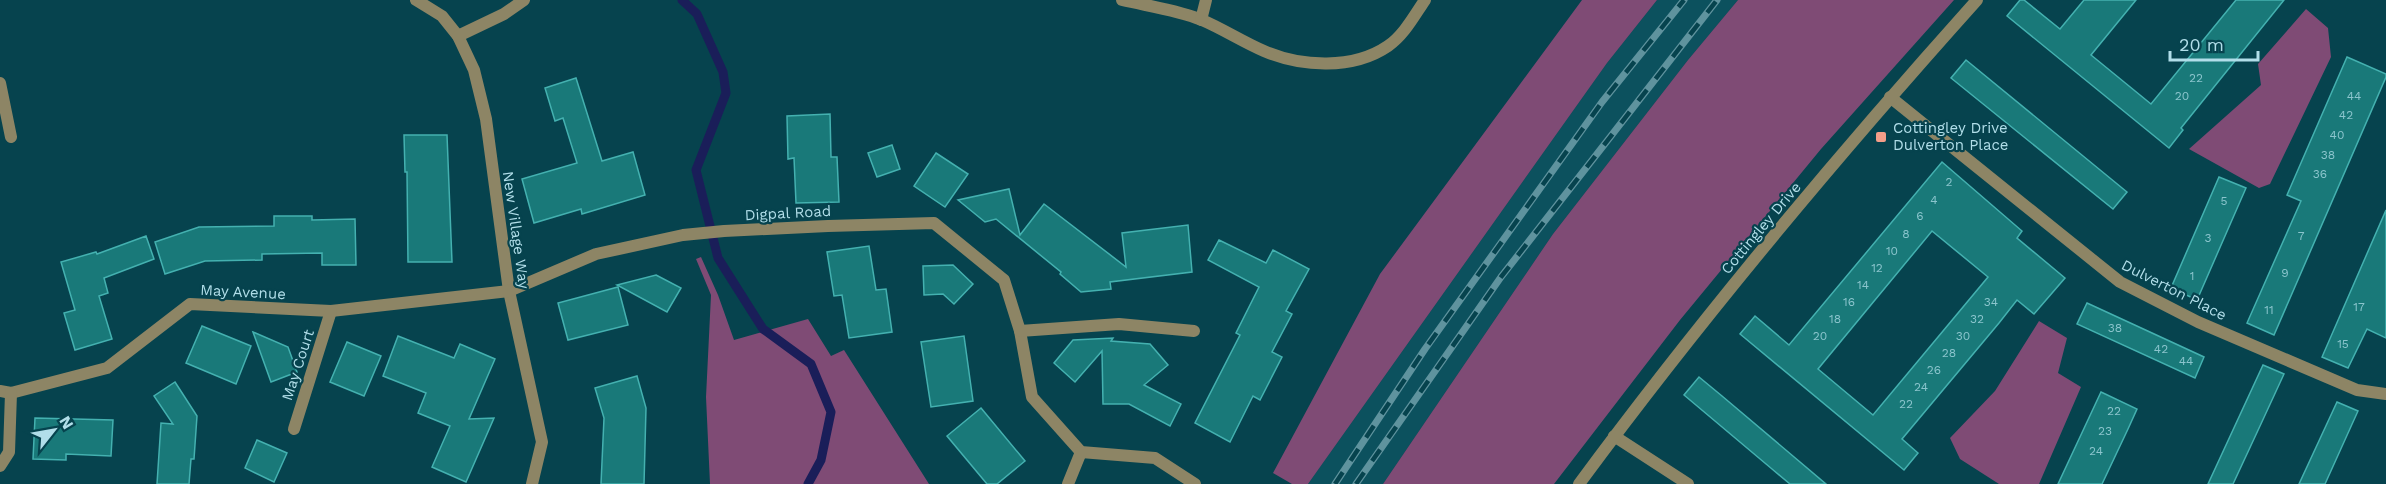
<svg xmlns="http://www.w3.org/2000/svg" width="2386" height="484" viewBox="0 0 2386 484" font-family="'Work Sans',sans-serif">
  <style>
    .built { fill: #0c515e }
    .green { fill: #7f4b75 }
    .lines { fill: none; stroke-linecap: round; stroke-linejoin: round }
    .stream { stroke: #1a1e59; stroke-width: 9 }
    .building { fill: #197979; stroke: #44b1b0; stroke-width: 1.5; fill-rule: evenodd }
    .street { stroke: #8d8565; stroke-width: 12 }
    .rail-casing { stroke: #5f939e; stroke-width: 7 }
    .rail { stroke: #06434e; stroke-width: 4.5; stroke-dasharray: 14; stroke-linecap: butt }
    .poi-dot { fill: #f49e89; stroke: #06434e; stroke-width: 2 }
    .labels { text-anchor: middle; stroke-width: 4.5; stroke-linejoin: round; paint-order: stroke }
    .number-label { font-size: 12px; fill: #8bc5cd }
    .poi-label { font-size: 15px; fill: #b1dee9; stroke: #06434e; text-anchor: start }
    .street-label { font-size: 15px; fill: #b1dee9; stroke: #06434e }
  </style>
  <rect width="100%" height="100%" fill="#06434e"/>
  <path class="built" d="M 1657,0 L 1738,0 L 1688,60 L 1553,234 L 1383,484 L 1308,484 L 1607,63 Z"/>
  <g class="green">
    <path d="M 1582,0 L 1657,0 L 1607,63 L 1308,484 L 1292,484 L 1273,473 L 1380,274 Z"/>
    <path d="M 1738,0 L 1954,0 L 1821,149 L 1680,320 L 1554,484 L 1383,484 L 1553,234 L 1688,60 Z"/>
    <path d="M 2306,9 L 2328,28 L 2331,57 L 2270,184 L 2259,188 L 2189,149 L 2261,85 L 2258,64 Z"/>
    <path d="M 701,257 L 718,295 L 734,340 L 808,319 L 831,356 L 844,350 L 929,484 L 710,484 L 706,397 L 711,295 L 696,259 Z"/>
    <path d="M 2039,321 L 2067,338 L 2058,373 L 2081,387 L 2039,484 L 1999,484 L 1960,459 L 1950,438 L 1995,391 Z"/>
  </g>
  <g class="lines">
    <path class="stream" d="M 682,0 L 697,14 L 723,72 L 726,93 L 696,170 L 718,258 L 763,329 L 811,364 L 831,412 L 821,460 L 808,484"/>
  </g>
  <g class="building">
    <path d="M 2020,0 L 2024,0 L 2060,29 L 2084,0 L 2136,0 L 2091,55 L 2151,104 L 2236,0 L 2284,0 L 2181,128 L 2183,130 L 2169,148 L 2007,16 Z"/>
    <path d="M 2347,57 L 2386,74 L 2386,77 L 2274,335 L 2247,323 L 2301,201 L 2287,195 Z"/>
    <path d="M 1966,60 L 2127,192 L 2113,209 L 1951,78 Z"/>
    <path d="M 576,78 L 602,161 L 633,152 L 645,195 L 582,214 L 581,209 L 534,223 L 522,179 L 577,163 L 563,118 L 555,121 L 545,88 Z"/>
    <path d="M 830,114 L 831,157 L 837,157 L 839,202 L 796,203 L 794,158 L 788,159 L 787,116 Z"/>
    <path d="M 404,135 L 447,135 L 452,262 L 408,262 L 407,172 L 405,172 Z"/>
    <path d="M 892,145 L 900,169 L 877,177 L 868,153 Z"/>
    <path d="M 936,153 L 968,174 L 945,207 L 914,186 Z"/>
    <path d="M 1942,162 L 2022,231 L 2017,238 L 2065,278 L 2034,314 L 2017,300 L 1999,323 L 1902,439 L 1918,453 L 1904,470 L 1740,334 L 1755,316 L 1789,345 ZM 1932,231 L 1988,277 L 1873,415 L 1818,369 Z"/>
    <path d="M 2219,177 L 2246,188 L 2197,300 L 2171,288 Z"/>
    <path d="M 1009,189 L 1020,235 L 1044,204 L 1126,267 L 1122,233 L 1188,225 L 1192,272 L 1110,282 L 1111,289 L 1081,292 L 1060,274 L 1061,272 L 996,219 L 985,222 L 958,200 Z"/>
    <path d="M 2386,210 L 2386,338 L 2367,329 L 2348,368 L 2322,357 Z"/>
    <path d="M 274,216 L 312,216 L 312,220 L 355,219 L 356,265 L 322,265 L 322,253 L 262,254 L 262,260 L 205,261 L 165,274 L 155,242 L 199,227 L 274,226 Z"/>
    <path d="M 146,236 L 154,259 L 104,278 L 108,293 L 99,296 L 112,339 L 75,350 L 64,313 L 75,310 L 61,262 L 96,252 L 97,254 Z"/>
    <path d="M 1219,240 L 1266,263 L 1273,250 L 1309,269 L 1286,311 L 1292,314 L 1272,352 L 1282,357 L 1260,400 L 1253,396 L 1230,442 L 1195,423 L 1240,335 L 1236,333 L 1259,287 L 1208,260 Z"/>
    <path d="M 869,246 L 876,290 L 886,289 L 892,332 L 849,338 L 842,295 L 834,296 L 827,252 Z"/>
    <path d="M 953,265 L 973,284 L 954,304 L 943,294 L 924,295 L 923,266 Z"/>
    <path d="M 656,275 L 681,288 L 667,312 L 617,285 Z"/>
    <path d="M 618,287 L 628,325 L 568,340 L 558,303 Z"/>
    <path d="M 2087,303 L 2204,357 L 2195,378 L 2077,324 Z"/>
    <path d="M 202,326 L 251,346 L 236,384 L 186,363 Z"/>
    <path d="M 253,332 L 288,347 L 297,372 L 271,382 Z"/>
    <path d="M 398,336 L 454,358 L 460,344 L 495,359 L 469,419 L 494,418 L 466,482 L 432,467 L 450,426 L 418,413 L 426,393 L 383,376 Z"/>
    <path d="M 964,336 L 973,401 L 931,407 L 921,342 Z"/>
    <path d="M 1113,338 L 1111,341 L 1150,344 L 1168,365 L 1144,385 L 1181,404 L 1170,426 L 1129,404 L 1103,404 L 1102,351 L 1075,382 L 1054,363 L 1073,340 Z"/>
    <path d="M 347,342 L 381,356 L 364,396 L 330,382 Z"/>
    <path d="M 2263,365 L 2284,374 L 2260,426 L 2233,484 L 2208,484 Z"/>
    <path d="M 637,376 L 646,408 L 644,484 L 601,484 L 604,418 L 595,388 Z"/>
    <path d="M 1699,377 L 1722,396 L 1826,484 L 1790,484 L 1772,469 L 1684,395 Z"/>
    <path d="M 175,382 L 197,416 L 194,459 L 191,459 L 189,484 L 157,484 L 161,423 L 173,424 L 154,396 Z"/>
    <path d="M 2101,392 L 2137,409 L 2128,429 L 2102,484 L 2058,484 Z"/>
    <path d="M 2337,402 L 2358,411 L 2325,484 L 2299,484 Z"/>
    <path d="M 981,408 L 1025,461 L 997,484 L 987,484 L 947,436 Z"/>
    <path d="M 35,418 L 113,420 L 111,456 L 66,454 L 66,460 L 33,459 Z"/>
    <path d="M 257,440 L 287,453 L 274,482 L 245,468 Z"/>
  </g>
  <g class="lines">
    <g class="street">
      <path d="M 416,0 L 442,16 L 458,36 L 474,70 L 486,119 L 509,291 L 542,442 L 532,484"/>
      <path d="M 1122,0 C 1148,6 1178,10 1202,20 C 1223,29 1243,42 1264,51 C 1301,67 1353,70 1388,46 C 1404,35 1414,16 1425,0"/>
      <path d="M 1201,20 L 1206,0"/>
      <path d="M 458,36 L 504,14 L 524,0"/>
      <path d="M 0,83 L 11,137"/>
      <path d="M 1890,97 L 2120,282 L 2198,322 L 2357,390 L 2386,394"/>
      <path d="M 1020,331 L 1032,397 L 1081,452 L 1155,458 L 1195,484"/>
      <path d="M 0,391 L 11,393 L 107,368 L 190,304 L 331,311 L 509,291 L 596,254 L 683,235 L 724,231 L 828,226 L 934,223 L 1004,280 L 1020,331 L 1119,324 L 1194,331"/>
      <path d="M 294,429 L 331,311"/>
      <path d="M 1614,436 L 1688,484"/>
      <path d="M 0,466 L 9,452 L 11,393"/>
      <path d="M 1068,484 L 1081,452"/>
      <path d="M 1579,484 C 1703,316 1838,155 1977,0"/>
    </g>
    <g class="rail-casing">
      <g id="rail">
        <path d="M 1335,484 L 1425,349 L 1602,102 L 1684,0"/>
        <path d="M 1356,484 L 1501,277 L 1717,0"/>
      </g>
    </g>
    <use href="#rail" class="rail"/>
  </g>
  <rect class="poi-dot" x="1875" y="131" width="12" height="12" rx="3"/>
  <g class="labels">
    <g class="number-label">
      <text x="2196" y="82">22</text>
      <text x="2182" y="100">20</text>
      <text x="2354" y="100">44</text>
      <text x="2346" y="119">42</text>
      <text x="2337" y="139">40</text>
      <text x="2328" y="159">38</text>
      <text x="2320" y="178">36</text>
      <text x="1949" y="186">2</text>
      <text x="1934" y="204">4</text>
      <text x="2224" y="205">5</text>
      <text x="1920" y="220">6</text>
      <text x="1906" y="238">8</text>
      <text x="2301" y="240">7</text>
      <text x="2208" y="242">3</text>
      <text x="1892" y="255">10</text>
      <text x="1877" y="272">12</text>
      <text x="2285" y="277">9</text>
      <text x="2192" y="280">1</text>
      <text x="1863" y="289">14</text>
      <text x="1849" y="306">16</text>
      <text x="1991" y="306">34</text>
      <text x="2359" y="311">17</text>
      <text x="2269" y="314">11</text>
      <text x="1835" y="323">18</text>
      <text x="1977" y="323">32</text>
      <text x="2115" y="332">38</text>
      <text x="1820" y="340">20</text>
      <text x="1963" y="340">30</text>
      <text x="2343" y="348">15</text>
      <text x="2161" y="353">42</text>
      <text x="1949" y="357">28</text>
      <text x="2186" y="365">44</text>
      <text x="1934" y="374">26</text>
      <text x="1921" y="391">24</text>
      <text x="1906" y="408">22</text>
      <text x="2114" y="415">22</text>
      <text x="2105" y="435">23</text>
      <text x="2096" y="455">24</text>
    </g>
    <g class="poi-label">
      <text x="1893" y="133">Cottingley Drive<tspan x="1893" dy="17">Dulverton Place</tspan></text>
    </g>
    <g class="street-label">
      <text transform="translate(788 213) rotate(-3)" y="5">Digpal Road</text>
      <text transform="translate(1761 228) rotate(-50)" y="5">Cottingley Drive</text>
      <text transform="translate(516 230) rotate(82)" y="5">New Village Way</text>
      <text transform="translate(2174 290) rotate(27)" y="5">Dulverton Place</text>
      <text transform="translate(243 292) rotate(3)" y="5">May Avenue</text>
      <text transform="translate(298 365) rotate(-72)" y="5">May Court</text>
    </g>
  </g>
  <g transform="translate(54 430) rotate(59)" stroke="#06434e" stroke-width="4.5" paint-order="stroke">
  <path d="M0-4.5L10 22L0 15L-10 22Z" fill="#b1dee9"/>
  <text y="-9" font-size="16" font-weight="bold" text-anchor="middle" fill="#b1dee9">N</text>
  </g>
  <path d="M2170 51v9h88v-9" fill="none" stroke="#b1dee9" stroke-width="3"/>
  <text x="2179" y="51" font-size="18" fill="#b1dee9" stroke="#06434e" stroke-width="4.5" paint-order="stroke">20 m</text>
</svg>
